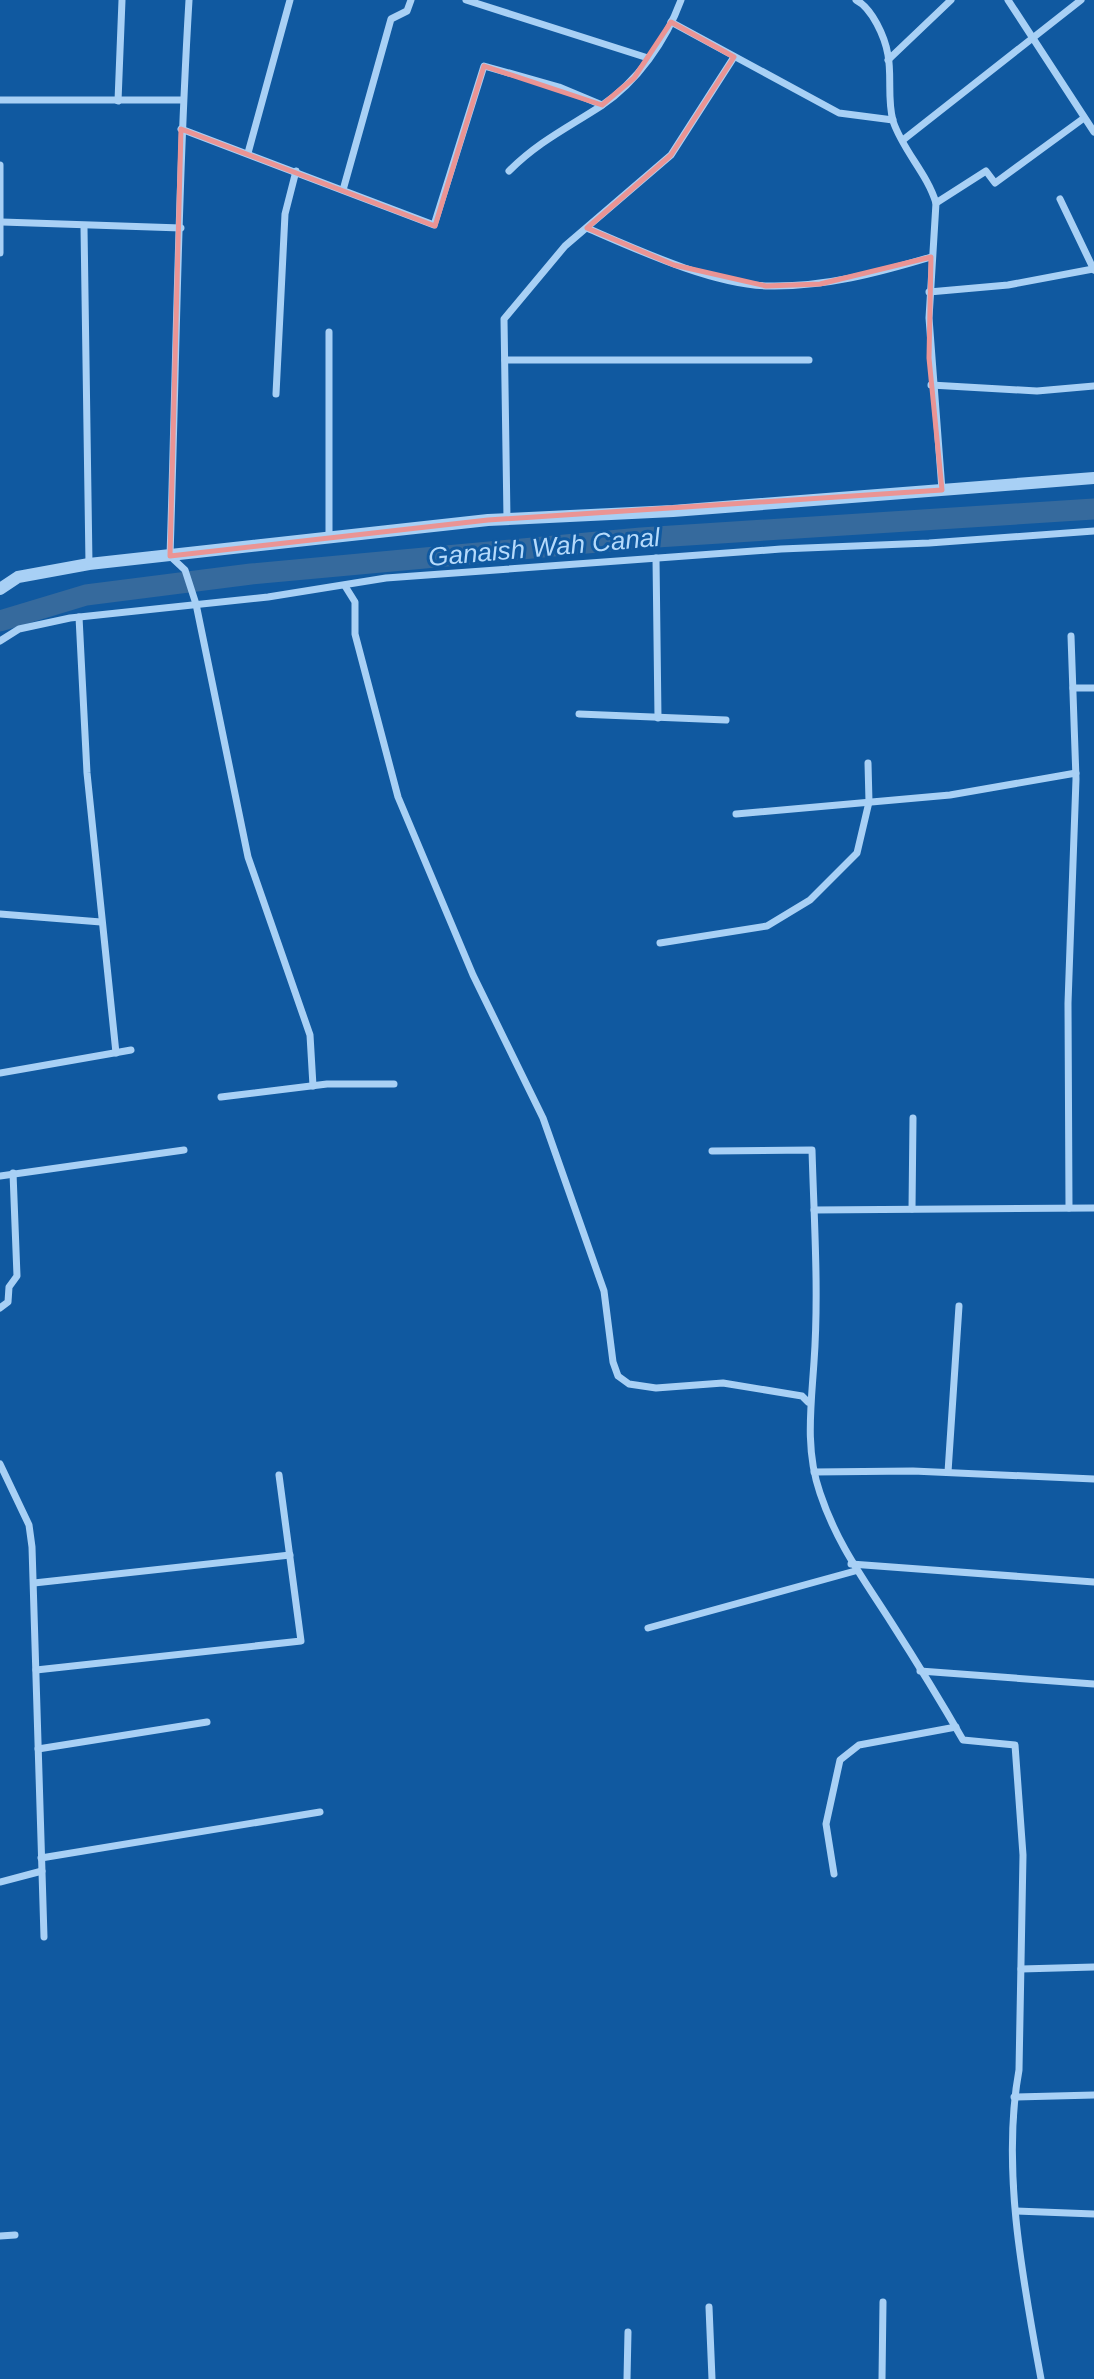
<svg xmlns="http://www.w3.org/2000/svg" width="1094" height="2379" viewBox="0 0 1094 2379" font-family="Helvetica,sans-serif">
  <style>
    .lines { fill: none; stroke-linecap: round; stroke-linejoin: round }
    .canal { stroke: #366a9d; stroke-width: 21 }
    .minor { stroke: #a8d0f5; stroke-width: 7 }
    .tertiary { stroke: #a8d0f5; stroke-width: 12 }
    .marked { fill: none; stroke: #ea9494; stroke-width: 5; stroke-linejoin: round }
    .labels { text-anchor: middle; stroke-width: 6; stroke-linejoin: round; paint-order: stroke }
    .water-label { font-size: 26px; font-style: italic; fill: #b5dafb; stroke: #1059a0 }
  </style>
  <rect width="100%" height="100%" fill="#1059a0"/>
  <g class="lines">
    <path class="canal" d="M 0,621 L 86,595 L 251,574 L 641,538 L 1094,509"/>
    <g class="minor">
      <path d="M 189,0 C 178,185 176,371 170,556 L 185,570 L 196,604 L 248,857 L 310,1035 L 313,1086"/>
      <path d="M 466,0 L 648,58"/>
      <path d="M 856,0 C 872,8 885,37 888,55 C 892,76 887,99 893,121 C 903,151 927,173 936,203 L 929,318 L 942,490"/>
      <path d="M 1008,0 L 1094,132"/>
      <path d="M 671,22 L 839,113 L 893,120"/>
      <path d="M 888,60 L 951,0"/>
      <path d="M 0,100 L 183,100"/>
      <path d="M 118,101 L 122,0"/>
      <path d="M 181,129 L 434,225 L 484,66 L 559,87 L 602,105"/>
      <path d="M 903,140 L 1081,0"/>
      <path d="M 248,153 L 290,0"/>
      <path d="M 0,165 L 0,253"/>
      <path d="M 509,171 C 538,142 567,128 601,106 C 637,82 666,41 681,0"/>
      <path d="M 343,190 L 391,19 L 407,11 L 411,0"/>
      <path d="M 1060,199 L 1094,270"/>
      <path d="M 936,203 L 986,171 L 995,183 L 1084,118"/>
      <path d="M 2,222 L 181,228"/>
      <path d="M 84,227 L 89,564"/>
      <path d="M 587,228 C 638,250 713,285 769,286 C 825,287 878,273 931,257"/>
      <path d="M 929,292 L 1008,285 L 1093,269"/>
      <path d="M 329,332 L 329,538"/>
      <path d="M 505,360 L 809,360"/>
      <path d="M 931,385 L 1037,391 L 1094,386"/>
      <path d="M 276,394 L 285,214 L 296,171"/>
      <path d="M 507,519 L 504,319 L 565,246 L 671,155 L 734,57"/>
      <path d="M 656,558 L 658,718"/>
      <path d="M 345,586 L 355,602 L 355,634 L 398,797 L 473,975 L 543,1118 L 604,1291 L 613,1362 L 618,1376 L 629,1384 L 656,1388 L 723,1383 L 802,1396 L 808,1402"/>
      <path d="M 79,617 L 87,773 L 116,1053"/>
      <path d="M 0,641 L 19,629 L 70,618 L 268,597 L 386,578 L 781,549 L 929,543 L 1094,531"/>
      <path d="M 1073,688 L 1094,688"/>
      <path d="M 579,714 L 726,720"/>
      <path d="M 736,814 L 950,795 L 1076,773"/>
      <path d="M 0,914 L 101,922"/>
      <path d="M 660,943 L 767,926 L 810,900 L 857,853 L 869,802 L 868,763"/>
      <path d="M 0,1073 L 131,1050"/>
      <path d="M 221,1097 L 327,1084 L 394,1084"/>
      <path d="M 712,1151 L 812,1150 C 814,1220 819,1292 814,1362 C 811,1407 805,1450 820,1493 C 837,1544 863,1578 891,1622 C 916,1661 940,1700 963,1740 L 1015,1745 L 1023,1855 L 1019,2070 C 1001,2168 1023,2281 1041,2379"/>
      <path d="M 0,1176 L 184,1150"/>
      <path d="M 1069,1208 L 1068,1003 L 1076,779 L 1071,636"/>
      <path d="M 912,1209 L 913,1118"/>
      <path d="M 814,1210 L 1094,1208"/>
      <path d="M 0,1308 L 8,1302 L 9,1287 L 17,1276 L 13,1173"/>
      <path d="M 0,1464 L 29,1525 L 32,1547 L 44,1937"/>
      <path d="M 814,1472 L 913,1471 L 1094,1479"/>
      <path d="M 948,1472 L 959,1306"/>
      <path d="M 851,1564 L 1094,1582"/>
      <path d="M 34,1583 L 290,1555"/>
      <path d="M 648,1628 L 855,1571"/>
      <path d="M 36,1670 L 301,1641 L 279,1475"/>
      <path d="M 920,1671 L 1094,1684"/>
      <path d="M 38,1749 L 207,1722"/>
      <path d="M 41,1858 L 320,1812"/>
      <path d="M 834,1874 L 826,1824 L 840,1760 L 859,1745 L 956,1727"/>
      <path d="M 0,1882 L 42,1871"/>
      <path d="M 1021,1969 L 1094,1967"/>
      <path d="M 1014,2097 L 1094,2095"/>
      <path d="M 1016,2211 L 1094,2214"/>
      <path d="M 0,2236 L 15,2235"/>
      <path d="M 709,2307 L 712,2379"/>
      <path d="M 627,2379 L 628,2332"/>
      <path d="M 882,2379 L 883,2302"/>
    </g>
    <path class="tertiary" d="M 0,589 L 18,577 L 89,564 L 488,520 L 673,511 L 1094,478"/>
  </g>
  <path class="marked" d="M 671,22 L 734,57 L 671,155 L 587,228 L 674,265 L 766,286 L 820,284 L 931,257 L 929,358 L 942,490 L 488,520 L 170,556 L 181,129 L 435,226 L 484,66 L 602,105 L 634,78 Z"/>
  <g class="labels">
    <g class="water-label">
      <text transform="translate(544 547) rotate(-5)" y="9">Ganaish Wah Canal</text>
    </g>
  </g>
</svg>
